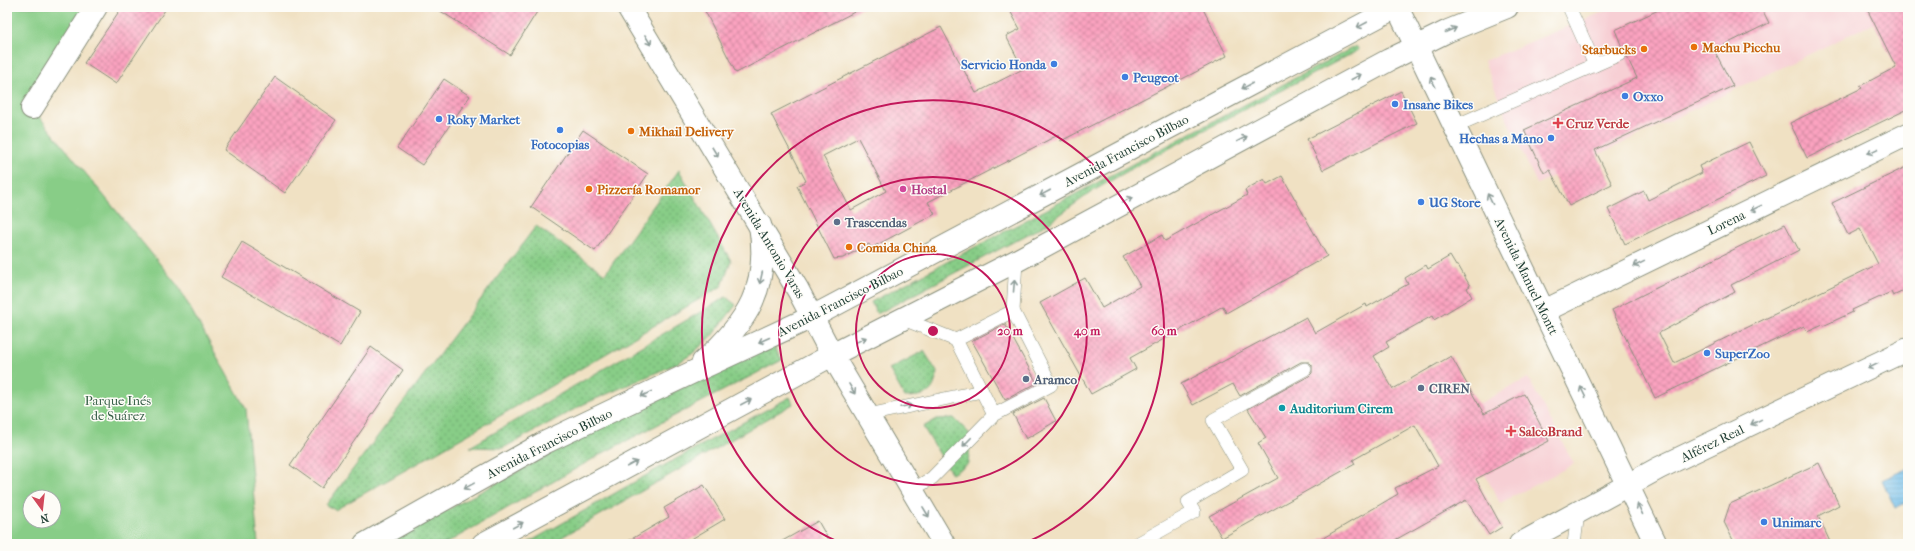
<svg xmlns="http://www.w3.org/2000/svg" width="1915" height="551" viewBox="0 0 1915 551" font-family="'IM FELL French Canon',serif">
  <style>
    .built { fill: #f7cfd4 }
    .grass { fill: url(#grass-dots); stroke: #54855e }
    .park { fill: #88cd87; stroke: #54855e; fill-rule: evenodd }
    .water { fill: url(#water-rules); stroke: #487d8f }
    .building { fill: url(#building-cross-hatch); fill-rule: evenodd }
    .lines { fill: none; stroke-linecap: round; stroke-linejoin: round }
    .lane-casing { stroke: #888f7c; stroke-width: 14 }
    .street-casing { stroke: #888f7c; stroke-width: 24 }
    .secondary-casing { stroke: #888f7c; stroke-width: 24 }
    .primary-casing { stroke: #888f7c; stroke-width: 24 }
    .lane { stroke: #fff; stroke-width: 13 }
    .street { stroke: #fff; stroke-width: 22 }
    .secondary { stroke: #fff; stroke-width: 22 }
    .primary { stroke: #fff; stroke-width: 22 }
    .oneway { stroke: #8f9e9a }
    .ring { fill: none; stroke: #c2185b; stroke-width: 2 }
    .food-dot { fill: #e8710a; stroke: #fdfcf7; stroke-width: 1.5 }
    .shop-dot { fill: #3f7fe0; stroke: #fdfcf7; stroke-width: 1.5 }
    .health-dot { fill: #e0444e; stroke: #fdfcf7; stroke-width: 1.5 }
    .hotel-dot { fill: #d1479c; stroke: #fdfcf7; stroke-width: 1.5 }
    .service-dot { fill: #5c6f8a; stroke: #fdfcf7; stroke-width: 1.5 }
    .culture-dot { fill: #0f9aa8; stroke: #fdfcf7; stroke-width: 1.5 }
    .labels { text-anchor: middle; stroke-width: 3; stroke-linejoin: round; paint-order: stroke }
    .food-label { font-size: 13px; font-weight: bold; fill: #c56008; stroke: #fdfcf7; text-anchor: start }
    .shop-label { font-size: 13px; font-weight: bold; fill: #366cbe; stroke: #fdfcf7; text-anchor: start }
    .health-label { font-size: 13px; font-weight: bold; fill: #be3a42; stroke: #fdfcf7; text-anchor: start }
    .street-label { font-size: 13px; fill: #1f3d34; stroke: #fdfcf7 }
    .hotel-label { font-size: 13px; font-weight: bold; fill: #b23c85; stroke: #fdfcf7; text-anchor: start }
    .service-label { font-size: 13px; font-weight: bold; fill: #4e5e75; stroke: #fdfcf7; text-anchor: start }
    .park-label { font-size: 13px; fill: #396149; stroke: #fdfcf7 }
    .culture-label { font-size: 13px; font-weight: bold; fill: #0d838f; stroke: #fdfcf7; text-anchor: start }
    .centre { fill: #c2185b; stroke: #fdfcf7; stroke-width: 2 }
    .ring-label { font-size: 12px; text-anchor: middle; font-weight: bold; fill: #c2185b; stroke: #fdfcf7; stroke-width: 3; stroke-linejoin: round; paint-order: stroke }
  </style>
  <defs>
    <pattern id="grass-dots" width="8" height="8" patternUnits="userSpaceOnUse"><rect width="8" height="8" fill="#88cd87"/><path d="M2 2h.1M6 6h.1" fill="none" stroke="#6fa86f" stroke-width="1.8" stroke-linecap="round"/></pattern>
    <pattern id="water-rules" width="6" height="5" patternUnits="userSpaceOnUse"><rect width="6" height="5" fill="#70bdea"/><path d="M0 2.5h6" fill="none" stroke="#5b9bbe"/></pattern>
    <pattern id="building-cross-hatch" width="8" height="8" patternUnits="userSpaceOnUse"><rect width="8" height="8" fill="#fba3c0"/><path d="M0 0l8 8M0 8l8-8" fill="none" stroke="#cb869d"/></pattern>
  </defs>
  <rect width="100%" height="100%" fill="#fdfcf7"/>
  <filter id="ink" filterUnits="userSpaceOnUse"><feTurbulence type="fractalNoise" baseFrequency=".025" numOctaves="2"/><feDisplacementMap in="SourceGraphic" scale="8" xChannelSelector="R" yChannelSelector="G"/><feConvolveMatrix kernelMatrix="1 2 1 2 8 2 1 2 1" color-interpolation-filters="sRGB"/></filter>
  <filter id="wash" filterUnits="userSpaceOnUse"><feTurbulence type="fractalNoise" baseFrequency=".012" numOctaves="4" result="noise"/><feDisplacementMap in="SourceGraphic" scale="16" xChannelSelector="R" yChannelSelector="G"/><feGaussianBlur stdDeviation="0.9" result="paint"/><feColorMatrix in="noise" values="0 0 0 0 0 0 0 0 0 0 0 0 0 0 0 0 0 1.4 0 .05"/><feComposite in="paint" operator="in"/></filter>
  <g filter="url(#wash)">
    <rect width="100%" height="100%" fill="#f0e1c3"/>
    <g class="built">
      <path d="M 1615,7 L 1908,7 L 1537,184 L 1506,117 L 1484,61 Z"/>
      <path d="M 1528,378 L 1574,464 L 1500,503 L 1454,417 Z"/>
    </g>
    <g class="grass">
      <path d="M 1356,46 L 1359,50 L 1145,161 L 1093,191 L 1047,224 L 877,314 L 871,302 Z"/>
      <path d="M 679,170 L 731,261 L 722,286 L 474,431 L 335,510 L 326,505 L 536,226 L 605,274 Z"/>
      <path d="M 726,297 L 736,305 L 711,337 L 692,354 L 676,364 L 584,404 L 503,448 L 470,447 Z"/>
      <path d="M 774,346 L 782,360 L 603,453 L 445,544 L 384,544 L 621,416 Z"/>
      <path d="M 924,351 L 937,372 C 934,395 926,396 905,397 L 889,369 Z"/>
      <path d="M 790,397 L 793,404 L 550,544 L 526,544 L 652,472 Z"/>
      <path d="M 954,418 L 971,435 L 968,464 L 952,474 L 923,427 L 937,419 Z"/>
    </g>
    <path class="park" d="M 7,7 L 87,7 L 32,108 L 178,286 L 246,409 L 258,544 L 7,544 ZM 30,497 L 54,497 L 54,521 L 30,521 Z"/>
    <path class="water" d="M 1908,468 L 1908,502 L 1895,508 L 1882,480 Z"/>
    <g id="blocks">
      <g class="building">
        <path d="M 122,7 L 167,7 L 116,84 L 84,63 Z"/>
        <path d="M 434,7 L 540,7 L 510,55 Z"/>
        <path d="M 703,7 L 864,7 L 736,73 Z"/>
        <path d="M 1008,7 L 1202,7 L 1227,56 L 1061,141 L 1058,135 L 928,202 L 935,214 L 871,248 L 869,244 L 843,258 L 834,259 L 797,186 L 806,181 L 771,114 L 941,27 L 976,93 L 1023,69 L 1006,36 L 1020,29 ZM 858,138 L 886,191 L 851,210 L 823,156 Z"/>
        <path d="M 1665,7 L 1761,7 L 1769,23 L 1714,50 L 1733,86 L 1595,150 L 1612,184 L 1569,206 L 1550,170 L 1544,173 L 1524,130 L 1637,78 L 1627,57 L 1627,50 L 1622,47 L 1615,30 Z"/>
        <path d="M 1866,7 L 1908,7 L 1908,109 L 1807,158 L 1790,123 L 1862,88 L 1860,86 L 1896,67 Z"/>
        <path d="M 275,77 L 336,120 L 285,193 L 224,150 Z"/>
        <path d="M 444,79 L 470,96 L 422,165 L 397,148 Z"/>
        <path d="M 1401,91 L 1417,123 L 1323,170 L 1307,139 Z"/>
        <path d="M 583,130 L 648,174 L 595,251 L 531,207 Z"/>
        <path d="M 1749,142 L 1766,176 L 1625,244 L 1608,209 L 1644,191 L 1648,200 L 1702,173 L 1699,166 Z"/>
        <path d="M 1908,166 L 1908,289 L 1893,296 L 1891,292 L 1852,310 L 1853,312 L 1823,326 L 1823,325 L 1807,332 L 1804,326 L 1655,398 L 1612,310 L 1785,224 L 1799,250 L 1731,285 L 1735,292 L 1659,333 L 1674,363 L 1878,264 L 1860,229 L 1848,235 L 1832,203 Z"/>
        <path d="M 1282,176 L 1327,256 L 1226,313 L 1223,306 L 1130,358 L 1136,369 L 1091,394 L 1040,303 L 1085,278 L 1102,308 L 1140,286 L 1123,257 L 1162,235 L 1165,241 L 1247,195 L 1245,190 L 1264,179 L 1267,184 Z"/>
        <path d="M 242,242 L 360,312 L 340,346 L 221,277 Z"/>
        <path d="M 1450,256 L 1456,266 L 1458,265 L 1470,286 L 1467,288 L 1472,297 L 1434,320 L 1432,316 L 1386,342 L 1389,347 L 1374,356 L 1393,389 L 1451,356 L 1484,414 L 1524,394 L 1549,441 L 1476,479 L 1502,527 L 1489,535 L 1466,500 L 1388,544 L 1313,544 L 1398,494 L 1395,488 L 1438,466 L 1415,425 L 1353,460 L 1355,464 L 1222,538 L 1209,516 L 1278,478 L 1258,443 L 1266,438 L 1248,409 L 1309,376 L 1312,373 L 1312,365 L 1309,362 L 1301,362 L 1240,396 L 1233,384 L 1193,405 L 1181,384 L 1306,317 L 1315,333 L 1366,304 L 1367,307 L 1408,284 L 1405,278 L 1426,265 L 1428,269 Z"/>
        <path d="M 1005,324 L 1037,383 L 1005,400 L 972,341 Z"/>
        <path d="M 371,347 L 403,370 L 322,488 L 290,465 Z"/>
        <path d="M 1044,398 L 1056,421 L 1026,439 L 1013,414 Z"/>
        <path d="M 1819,463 L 1839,505 L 1818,516 L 1831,544 L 1735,544 L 1724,522 L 1730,504 Z"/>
        <path d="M 704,485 L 725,519 L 683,544 L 623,544 L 669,517 L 664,508 Z"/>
        <path d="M 818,521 L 831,544 L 777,544 Z"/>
      </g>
    </g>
  </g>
  <g filter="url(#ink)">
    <use href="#blocks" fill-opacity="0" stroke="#888f7c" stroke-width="1"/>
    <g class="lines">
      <g class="lane-casing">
        <g id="lane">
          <path d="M 1569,7 L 1595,65"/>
          <path d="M 1455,126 L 1620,54"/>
          <path d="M 1013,311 L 1016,261"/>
          <path d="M 903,319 L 956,340"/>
          <path d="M 868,415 L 982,391"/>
          <path d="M 912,490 L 932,478 L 994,415 L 1051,385 L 1013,311 L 956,340 L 994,415"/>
          <path d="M 1137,544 L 1194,512 L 1188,502 L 1242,470 L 1213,420 L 1305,369"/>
          <path d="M 1574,544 L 1578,513"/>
        </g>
      </g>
      <g class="street-casing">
        <g id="street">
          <path d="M 32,108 L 96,7"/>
          <path d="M 1544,311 L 1908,134"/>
        </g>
      </g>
      <g class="secondary-casing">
        <g id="secondary">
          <path d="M 628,7 L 798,290 L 832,355 L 944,544"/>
          <path d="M 1397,7 L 1656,544"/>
          <path d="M 1520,544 L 1659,468 L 1908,349"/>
        </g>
      </g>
      <g class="primary-casing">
        <g id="primary">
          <path d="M 703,362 C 748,322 770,286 760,225"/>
          <path d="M 365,544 L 544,443 L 691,373 L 812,317 L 1396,7"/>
          <path d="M 483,544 L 832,355 L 1016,261 L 1389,60 L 1448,31 L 1507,7"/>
        </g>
      </g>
      <use href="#lane" class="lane"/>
      <use href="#street" class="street"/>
      <use href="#secondary" class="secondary"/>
      <use href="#primary" class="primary"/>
    </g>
    <defs><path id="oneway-shaft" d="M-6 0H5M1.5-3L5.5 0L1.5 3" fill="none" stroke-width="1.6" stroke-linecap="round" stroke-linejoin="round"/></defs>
    <g class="oneway">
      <use href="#oneway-shaft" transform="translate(1362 25) rotate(152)"/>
      <use href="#oneway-shaft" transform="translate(1451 30) rotate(-23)"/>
      <use href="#oneway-shaft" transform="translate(648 40) rotate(59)"/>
      <use href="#oneway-shaft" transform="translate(1356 77) rotate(-28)"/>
      <use href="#oneway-shaft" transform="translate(1433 82) rotate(-117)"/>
      <use href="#oneway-shaft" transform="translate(1247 86) rotate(152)"/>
      <use href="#oneway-shaft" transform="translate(1242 139) rotate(-28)"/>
      <use href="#oneway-shaft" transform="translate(1873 151) rotate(154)"/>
      <use href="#oneway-shaft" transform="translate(715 152) rotate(59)"/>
      <use href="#oneway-shaft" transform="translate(1045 193) rotate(152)"/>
      <use href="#oneway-shaft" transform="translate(1490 199) rotate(-116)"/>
      <use href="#oneway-shaft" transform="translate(1127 200) rotate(-28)"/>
      <use href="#oneway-shaft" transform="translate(1756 208) rotate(154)"/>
      <use href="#oneway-shaft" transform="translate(1639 264) rotate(154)"/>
      <use href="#oneway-shaft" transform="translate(761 278) rotate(103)"/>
      <use href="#oneway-shaft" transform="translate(1014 286) rotate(-85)"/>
      <use href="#oneway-shaft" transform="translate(764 340) rotate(156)"/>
      <use href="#oneway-shaft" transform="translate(861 340) rotate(-26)"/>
      <use href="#oneway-shaft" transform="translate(1873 366) rotate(154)"/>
      <use href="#oneway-shaft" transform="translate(852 389) rotate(59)"/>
      <use href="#oneway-shaft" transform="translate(1583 392) rotate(-116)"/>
      <use href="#oneway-shaft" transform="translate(646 394) rotate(154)"/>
      <use href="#oneway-shaft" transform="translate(746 402) rotate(-28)"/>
      <use href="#oneway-shaft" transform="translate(906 406) rotate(-12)"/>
      <use href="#oneway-shaft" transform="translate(1756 422) rotate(154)"/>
      <use href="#oneway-shaft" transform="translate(967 442) rotate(134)"/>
      <use href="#oneway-shaft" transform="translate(632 464) rotate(-28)"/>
      <use href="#oneway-shaft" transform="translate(469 486) rotate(151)"/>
      <use href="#oneway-shaft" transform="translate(1640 509) rotate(-115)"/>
      <use href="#oneway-shaft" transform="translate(926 512) rotate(59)"/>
      <use href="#oneway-shaft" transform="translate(518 525) rotate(-28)"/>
    </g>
  </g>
  <g class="ring">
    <circle cx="933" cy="331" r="77"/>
    <circle cx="933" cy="331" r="154"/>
    <path d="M843 544A231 231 0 1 1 1023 544"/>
  </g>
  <g class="food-dot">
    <circle cx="1694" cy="47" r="4"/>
    <circle cx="1644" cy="49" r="4"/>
    <circle cx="631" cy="131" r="4"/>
    <circle cx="589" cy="189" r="4"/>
    <circle cx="849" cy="247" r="4"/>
  </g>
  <g class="shop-dot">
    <circle cx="1054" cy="64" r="4"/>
    <circle cx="1125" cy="77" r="4"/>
    <circle cx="1625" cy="96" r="4"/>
    <circle cx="1395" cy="104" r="4"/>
    <circle cx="439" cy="119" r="4"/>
    <circle cx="560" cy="130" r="4"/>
    <circle cx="1551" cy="138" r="4"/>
    <circle cx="1421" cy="202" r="4"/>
    <circle cx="1707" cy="353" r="4"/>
    <circle cx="1764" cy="522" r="4"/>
  </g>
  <g class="health-dot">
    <path d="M1556 117h4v4h4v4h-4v4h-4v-4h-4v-4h4z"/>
    <path d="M1509 425h4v4h4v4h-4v4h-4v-4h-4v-4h4z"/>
  </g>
  <circle class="hotel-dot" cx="903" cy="189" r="4"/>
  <g class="service-dot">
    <circle cx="837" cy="222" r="4"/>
    <circle cx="1026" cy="379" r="4"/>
    <circle cx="1421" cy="388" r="4"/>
  </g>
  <circle class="culture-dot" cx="1282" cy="408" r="4"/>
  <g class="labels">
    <g class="food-label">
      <text x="1702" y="52">Machu Picchu</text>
      <text x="1636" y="54" text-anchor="end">Starbucks</text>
      <text x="639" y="136">Mikhail Delivery</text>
      <text x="597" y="194">Pizzería Romamor</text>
      <text x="857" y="252">Comida China</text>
    </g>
    <g class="shop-label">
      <text x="1046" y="69" text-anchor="end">Servicio Honda</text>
      <text x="1133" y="82">Peugeot</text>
      <text x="1633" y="101">Oxxo</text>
      <text x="1403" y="109">Insane Bikes</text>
      <text x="447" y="124">Roky Market</text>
      <text x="1543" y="143" text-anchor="end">Hechas a Mano</text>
      <text x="560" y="149" text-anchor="middle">Fotocopias</text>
      <text x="1429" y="207">UG Store</text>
      <text x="1715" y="358">SuperZoo</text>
      <text x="1772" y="527">Unimarc</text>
    </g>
    <g class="health-label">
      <text x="1566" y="128">Cruz Verde</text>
      <text x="1519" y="436">SalcoBrand</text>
    </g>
    <g class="street-label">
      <text transform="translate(1126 150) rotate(-28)" y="5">Avenida Francisco Bilbao</text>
      <text transform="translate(1726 222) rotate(-26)" y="5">Lorena</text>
      <text transform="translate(770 243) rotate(59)" y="5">Avenida Antonio Varas</text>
      <text transform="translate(1527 276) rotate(64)" y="5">Avenida Manuel Montt</text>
      <text transform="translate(840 301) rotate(-27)" y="5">Avenida Francisco Bilbao</text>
      <text transform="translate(549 443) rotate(-27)" y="5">Avenida Francisco Bilbao</text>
      <text transform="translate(1712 443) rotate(-26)" y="5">Alférez Real</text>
    </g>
    <g class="hotel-label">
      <text x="911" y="194">Hostal</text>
    </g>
    <g class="service-label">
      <text x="845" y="227">Trascendas</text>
      <text x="1034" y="384">Aramco</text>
      <text x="1429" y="393">CIREN</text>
    </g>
    <g class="park-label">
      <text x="118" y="405">Parque Inés<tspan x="118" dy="15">de Suárez</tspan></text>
    </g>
    <g class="culture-label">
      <text x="1290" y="413">Auditorium Cirem</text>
    </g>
  </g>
  <circle cx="933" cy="331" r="6" class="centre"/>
  <g class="ring-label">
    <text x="1010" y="335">20 m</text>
    <text x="1087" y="335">40 m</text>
    <text x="1164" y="335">60 m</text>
  </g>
  <rect width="1915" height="551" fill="none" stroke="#fdfcf7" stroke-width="24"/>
  <g transform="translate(42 509) rotate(165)"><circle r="19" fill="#fdfcf7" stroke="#a4b0a9"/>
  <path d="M0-3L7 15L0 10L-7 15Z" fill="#d1495b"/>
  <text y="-6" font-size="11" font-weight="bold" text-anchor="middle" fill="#1f3d34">N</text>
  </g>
</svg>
